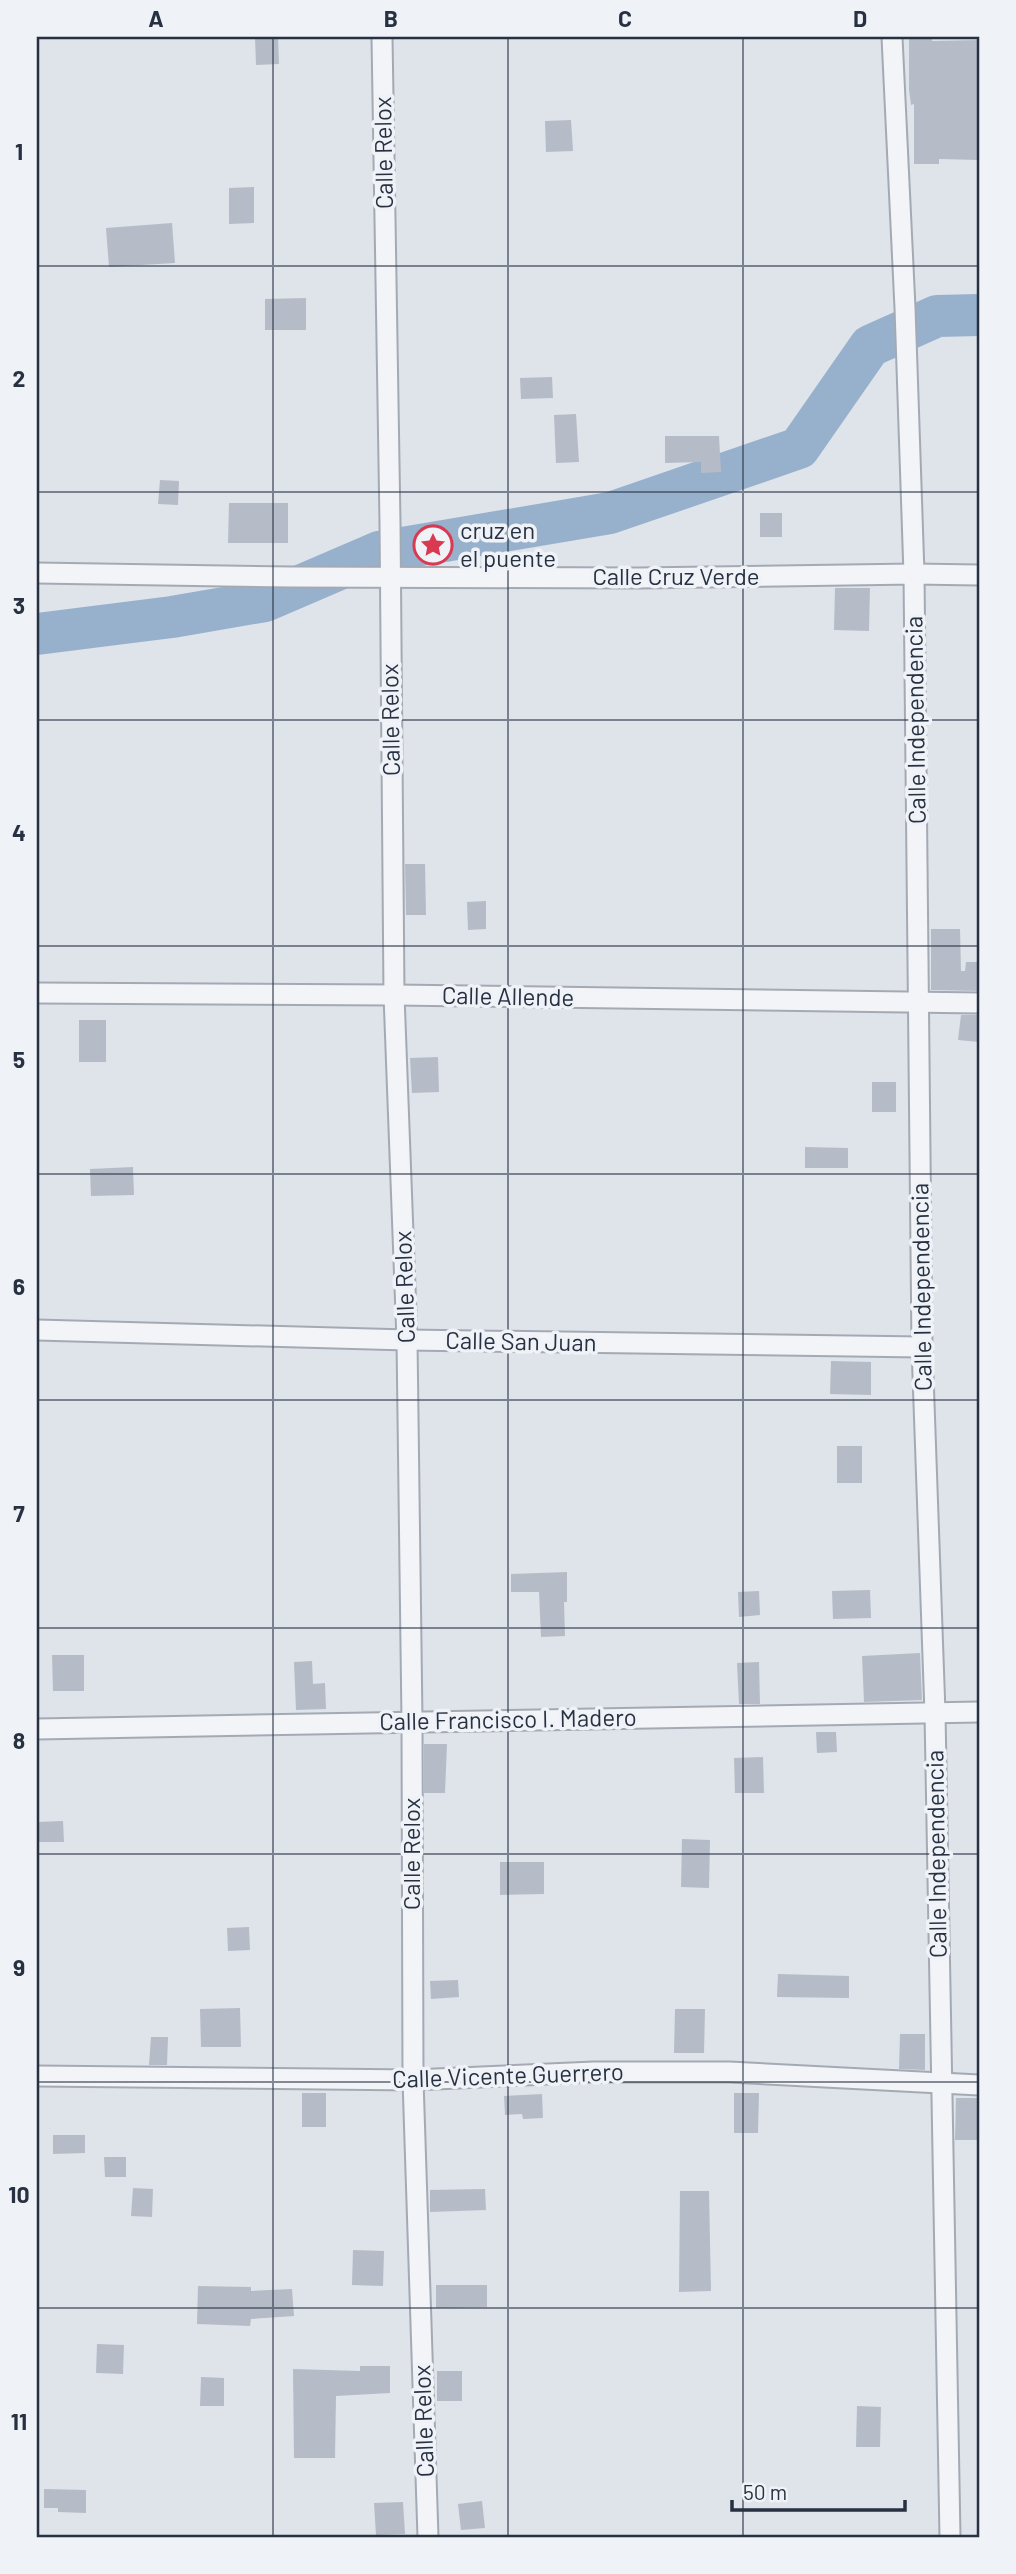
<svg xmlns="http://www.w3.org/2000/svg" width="1016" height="2574" viewBox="0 0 1016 2574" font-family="Barlow,sans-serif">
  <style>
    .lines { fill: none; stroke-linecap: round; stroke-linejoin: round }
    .river { stroke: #97b1cd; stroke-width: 42 }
    .building { fill: #b6bcc7 }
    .street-casing { stroke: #a4aab4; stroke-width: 23 }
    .street { stroke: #f2f4f8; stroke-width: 19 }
    .grid { fill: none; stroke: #273142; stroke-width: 2; stroke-opacity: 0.55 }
    .labels { text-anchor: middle; stroke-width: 7; stroke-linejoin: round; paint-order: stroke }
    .street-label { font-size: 24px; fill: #273142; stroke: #eff2f7 }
    .poi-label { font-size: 24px; fill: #273142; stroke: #eff2f7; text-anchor: start }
    .neatline { fill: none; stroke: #273142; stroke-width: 2.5 }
    .grid-label { font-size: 23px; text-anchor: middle; font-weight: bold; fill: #273142 }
  </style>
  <rect width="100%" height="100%" fill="#dfe3ea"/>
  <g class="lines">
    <path class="river" d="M 37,634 L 172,617 L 265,601 L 379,552 L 610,513 L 799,448 L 870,346 L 937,316 L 979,315"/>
  </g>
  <g class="building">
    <path d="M 255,37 L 278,37 L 279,64 L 256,65 Z"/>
    <path d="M 909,37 L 932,37 L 932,41 L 979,40 L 979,160 L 939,159 L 939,164 L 914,164 L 914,104 L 911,105 L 909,90 Z"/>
    <path d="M 571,120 L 573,151 L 546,152 L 545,121 Z"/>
    <path d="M 254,187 L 254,223 L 229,224 L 229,188 Z"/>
    <path d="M 172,223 L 175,263 L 109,267 L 106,228 Z"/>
    <path d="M 306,298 L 306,330 L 265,330 L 265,299 Z"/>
    <path d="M 552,377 L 553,398 L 521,399 L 520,378 Z"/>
    <path d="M 576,414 L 579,462 L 556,463 L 554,415 Z"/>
    <path d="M 665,436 L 719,436 L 721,472 L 701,473 L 701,462 L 665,463 Z"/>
    <path d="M 160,480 L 179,481 L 178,505 L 158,504 Z"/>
    <path d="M 229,503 L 288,503 L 288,543 L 228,543 Z"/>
    <rect x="760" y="513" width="22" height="24"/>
    <path d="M 835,588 L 870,588 L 869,631 L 834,630 Z"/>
    <path d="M 405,864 L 425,864 L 426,915 L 406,915 Z"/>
    <path d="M 486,901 L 486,929 L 468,930 L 467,902 Z"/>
    <path d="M 931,929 L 960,929 L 961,971 L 965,971 L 966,962 L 979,962 L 979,991 L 931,990 Z"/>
    <path d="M 961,1015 L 979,1015 L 979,1042 L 958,1040 Z"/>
    <rect x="79" y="1020" width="27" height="42"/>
    <path d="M 438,1057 L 439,1092 L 412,1093 L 410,1058 Z"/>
    <rect x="872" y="1082" width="24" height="30"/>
    <path d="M 805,1147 L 848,1148 L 848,1168 L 805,1168 Z"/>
    <path d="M 133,1167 L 134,1195 L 91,1196 L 90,1169 Z"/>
    <path d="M 831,1361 L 871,1362 L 871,1395 L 830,1394 Z"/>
    <rect x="837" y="1446" width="25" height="37"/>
    <path d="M 567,1572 L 567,1602 L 564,1602 L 565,1636 L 541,1637 L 539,1592 L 511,1592 L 511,1574 Z"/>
    <path d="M 870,1590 L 871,1618 L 833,1619 L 832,1591 Z"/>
    <path d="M 759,1591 L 760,1615 L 739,1617 L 738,1592 Z"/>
    <path d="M 920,1653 L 922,1700 L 864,1702 L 862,1656 Z"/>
    <path d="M 52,1655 L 84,1655 L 84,1691 L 53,1691 Z"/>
    <path d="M 312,1661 L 313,1684 L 325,1683 L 326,1709 L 296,1710 L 294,1662 Z"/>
    <path d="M 759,1662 L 760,1704 L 739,1704 L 737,1663 Z"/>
    <path d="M 816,1732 L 836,1732 L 837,1752 L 817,1753 Z"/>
    <path d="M 424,1744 L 447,1744 L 445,1793 L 424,1793 Z"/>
    <path d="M 763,1757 L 764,1793 L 735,1793 L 734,1758 Z"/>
    <path d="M 63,1821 L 64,1842 L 37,1842 L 37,1822 Z"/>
    <path d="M 682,1839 L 710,1840 L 709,1888 L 681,1887 Z"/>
    <path d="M 500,1862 L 544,1862 L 544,1894 L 500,1895 Z"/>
    <path d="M 249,1927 L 250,1950 L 228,1951 L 227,1928 Z"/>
    <path d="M 778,1974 L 849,1976 L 849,1998 L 777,1997 Z"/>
    <path d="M 458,1980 L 459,1997 L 431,1999 L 430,1981 Z"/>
    <path d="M 240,2008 L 241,2047 L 201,2047 L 200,2009 Z"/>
    <path d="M 675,2009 L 705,2009 L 704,2053 L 674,2053 Z"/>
    <path d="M 900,2034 L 925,2034 L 925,2070 L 899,2069 Z"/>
    <path d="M 151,2037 L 168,2037 L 167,2065 L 149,2065 Z"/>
    <rect x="302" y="2093" width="24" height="34"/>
    <path d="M 734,2093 L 759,2093 L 758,2133 L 734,2133 Z"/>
    <path d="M 542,2094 L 543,2118 L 523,2119 L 522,2114 L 505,2115 L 504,2096 Z"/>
    <path d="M 956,2098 L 979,2098 L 979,2140 L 955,2140 Z"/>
    <path d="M 53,2135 L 85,2135 L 85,2153 L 53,2154 Z"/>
    <path d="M 104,2157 L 126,2157 L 126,2177 L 105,2177 Z"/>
    <path d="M 133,2188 L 153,2189 L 152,2217 L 131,2216 Z"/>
    <path d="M 485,2189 L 486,2210 L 430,2212 L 430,2190 Z"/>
    <path d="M 680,2191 L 709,2191 L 711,2291 L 679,2292 Z"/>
    <path d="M 353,2250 L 384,2251 L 383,2286 L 352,2285 Z"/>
    <path d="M 436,2285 L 487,2285 L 487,2307 L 436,2308 Z"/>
    <path d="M 198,2286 L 251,2287 L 251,2291 L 292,2289 L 294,2316 L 251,2319 L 250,2326 L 197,2324 Z"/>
    <path d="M 97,2344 L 124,2345 L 123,2374 L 96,2373 Z"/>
    <path d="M 360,2366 L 390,2366 L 390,2393 L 336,2396 L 335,2458 L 294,2458 L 293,2369 L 360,2371 Z"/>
    <rect x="437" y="2371" width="25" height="30"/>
    <path d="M 201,2377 L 224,2378 L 224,2406 L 200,2406 Z"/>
    <path d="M 857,2406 L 881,2407 L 880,2447 L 856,2447 Z"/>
    <path d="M 44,2489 L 86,2490 L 86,2513 L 58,2512 L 58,2508 L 44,2508 Z"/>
    <path d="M 482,2501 L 485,2528 L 461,2530 L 458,2504 Z"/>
    <path d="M 403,2502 L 405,2534 L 376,2535 L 374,2503 Z"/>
  </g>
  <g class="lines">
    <g class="street-casing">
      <g id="street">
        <path d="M 382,37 L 390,523 L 394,995 L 407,1340 L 412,1721 L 413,2080 L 428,2537"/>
        <path d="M 892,37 L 905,308 L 914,574 L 922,1347 L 935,1713 L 950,2537"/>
        <path d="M 37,573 L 292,577 L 638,578 L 914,574 L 979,575"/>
        <path d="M 37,993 L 394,995 L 979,1003"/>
        <path d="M 37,1330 L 407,1340 L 922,1347"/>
        <path d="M 37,1729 L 979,1712"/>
        <path d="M 37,2076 L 413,2080 L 594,2072 L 729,2072 L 979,2085"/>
      </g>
    </g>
    <use href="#street" class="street"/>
  </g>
  <path class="grid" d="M 273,37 L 273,2537M 508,37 L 508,2537M 743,37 L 743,2537M 37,266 L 979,266M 37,492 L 979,492M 37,720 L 979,720M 37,946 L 979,946M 37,1174 L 979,1174M 37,1400 L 979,1400M 37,1628 L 979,1628M 37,1854 L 979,1854M 37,2082 L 979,2082M 37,2308 L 979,2308"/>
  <defs>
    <g id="sight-ring" transform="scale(2.0125)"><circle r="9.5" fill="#eff2f7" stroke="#d93a51" stroke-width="1.5"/><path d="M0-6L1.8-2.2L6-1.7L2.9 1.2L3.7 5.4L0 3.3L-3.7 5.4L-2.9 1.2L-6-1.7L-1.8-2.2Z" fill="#d93a51"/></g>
  </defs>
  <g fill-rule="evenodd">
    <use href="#sight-ring" x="433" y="545"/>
  </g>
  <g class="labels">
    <g class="street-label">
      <text transform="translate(384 153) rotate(-91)" y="8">Calle Relox</text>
      <text x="676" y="585">Calle Cruz Verde</text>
      <text transform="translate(391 720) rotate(-91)" y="8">Calle Relox</text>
      <text transform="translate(916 720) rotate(-91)" y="8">Calle Independencia</text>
      <text transform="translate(508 997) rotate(1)" y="8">Calle Allende</text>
      <text transform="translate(405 1287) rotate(-92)" y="8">Calle Relox</text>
      <text transform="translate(922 1287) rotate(-91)" y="8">Calle Independencia</text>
      <text transform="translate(521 1342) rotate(1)" y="8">Calle San Juan</text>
      <text transform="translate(508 1720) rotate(-1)" y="8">Calle Francisco I. Madero</text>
      <text transform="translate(412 1854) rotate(-90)" y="8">Calle Relox</text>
      <text transform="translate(937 1854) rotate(-91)" y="8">Calle Independencia</text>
      <text transform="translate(508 2076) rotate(-2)" y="8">Calle Vicente Guerrero</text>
      <text transform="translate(424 2421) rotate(-92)" y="8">Calle Relox</text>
    </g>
    <g class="poi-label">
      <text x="460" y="539">cruz en<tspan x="460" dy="28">el puente</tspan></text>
    </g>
  </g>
  <rect width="1016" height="2574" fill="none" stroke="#eff2f7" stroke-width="77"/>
  <path d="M732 2500v10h173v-10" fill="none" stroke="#273142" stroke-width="3.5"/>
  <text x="743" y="2500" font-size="21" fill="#273142" stroke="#eff2f7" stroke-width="5" paint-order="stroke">50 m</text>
  <rect x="38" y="38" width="940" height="2498" class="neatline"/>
  <g class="grid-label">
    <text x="156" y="27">A</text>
    <text x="391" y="27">B</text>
    <text x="625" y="27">C</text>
    <text x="860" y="27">D</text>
    <text x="19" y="160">1</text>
    <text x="19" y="387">2</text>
    <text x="19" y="614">3</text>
    <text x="19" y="841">4</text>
    <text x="19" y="1068">5</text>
    <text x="19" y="1295">6</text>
    <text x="19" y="1522">7</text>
    <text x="19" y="1749">8</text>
    <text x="19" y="1976">9</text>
    <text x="19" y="2203">10</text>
    <text x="19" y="2430">11</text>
  </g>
</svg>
